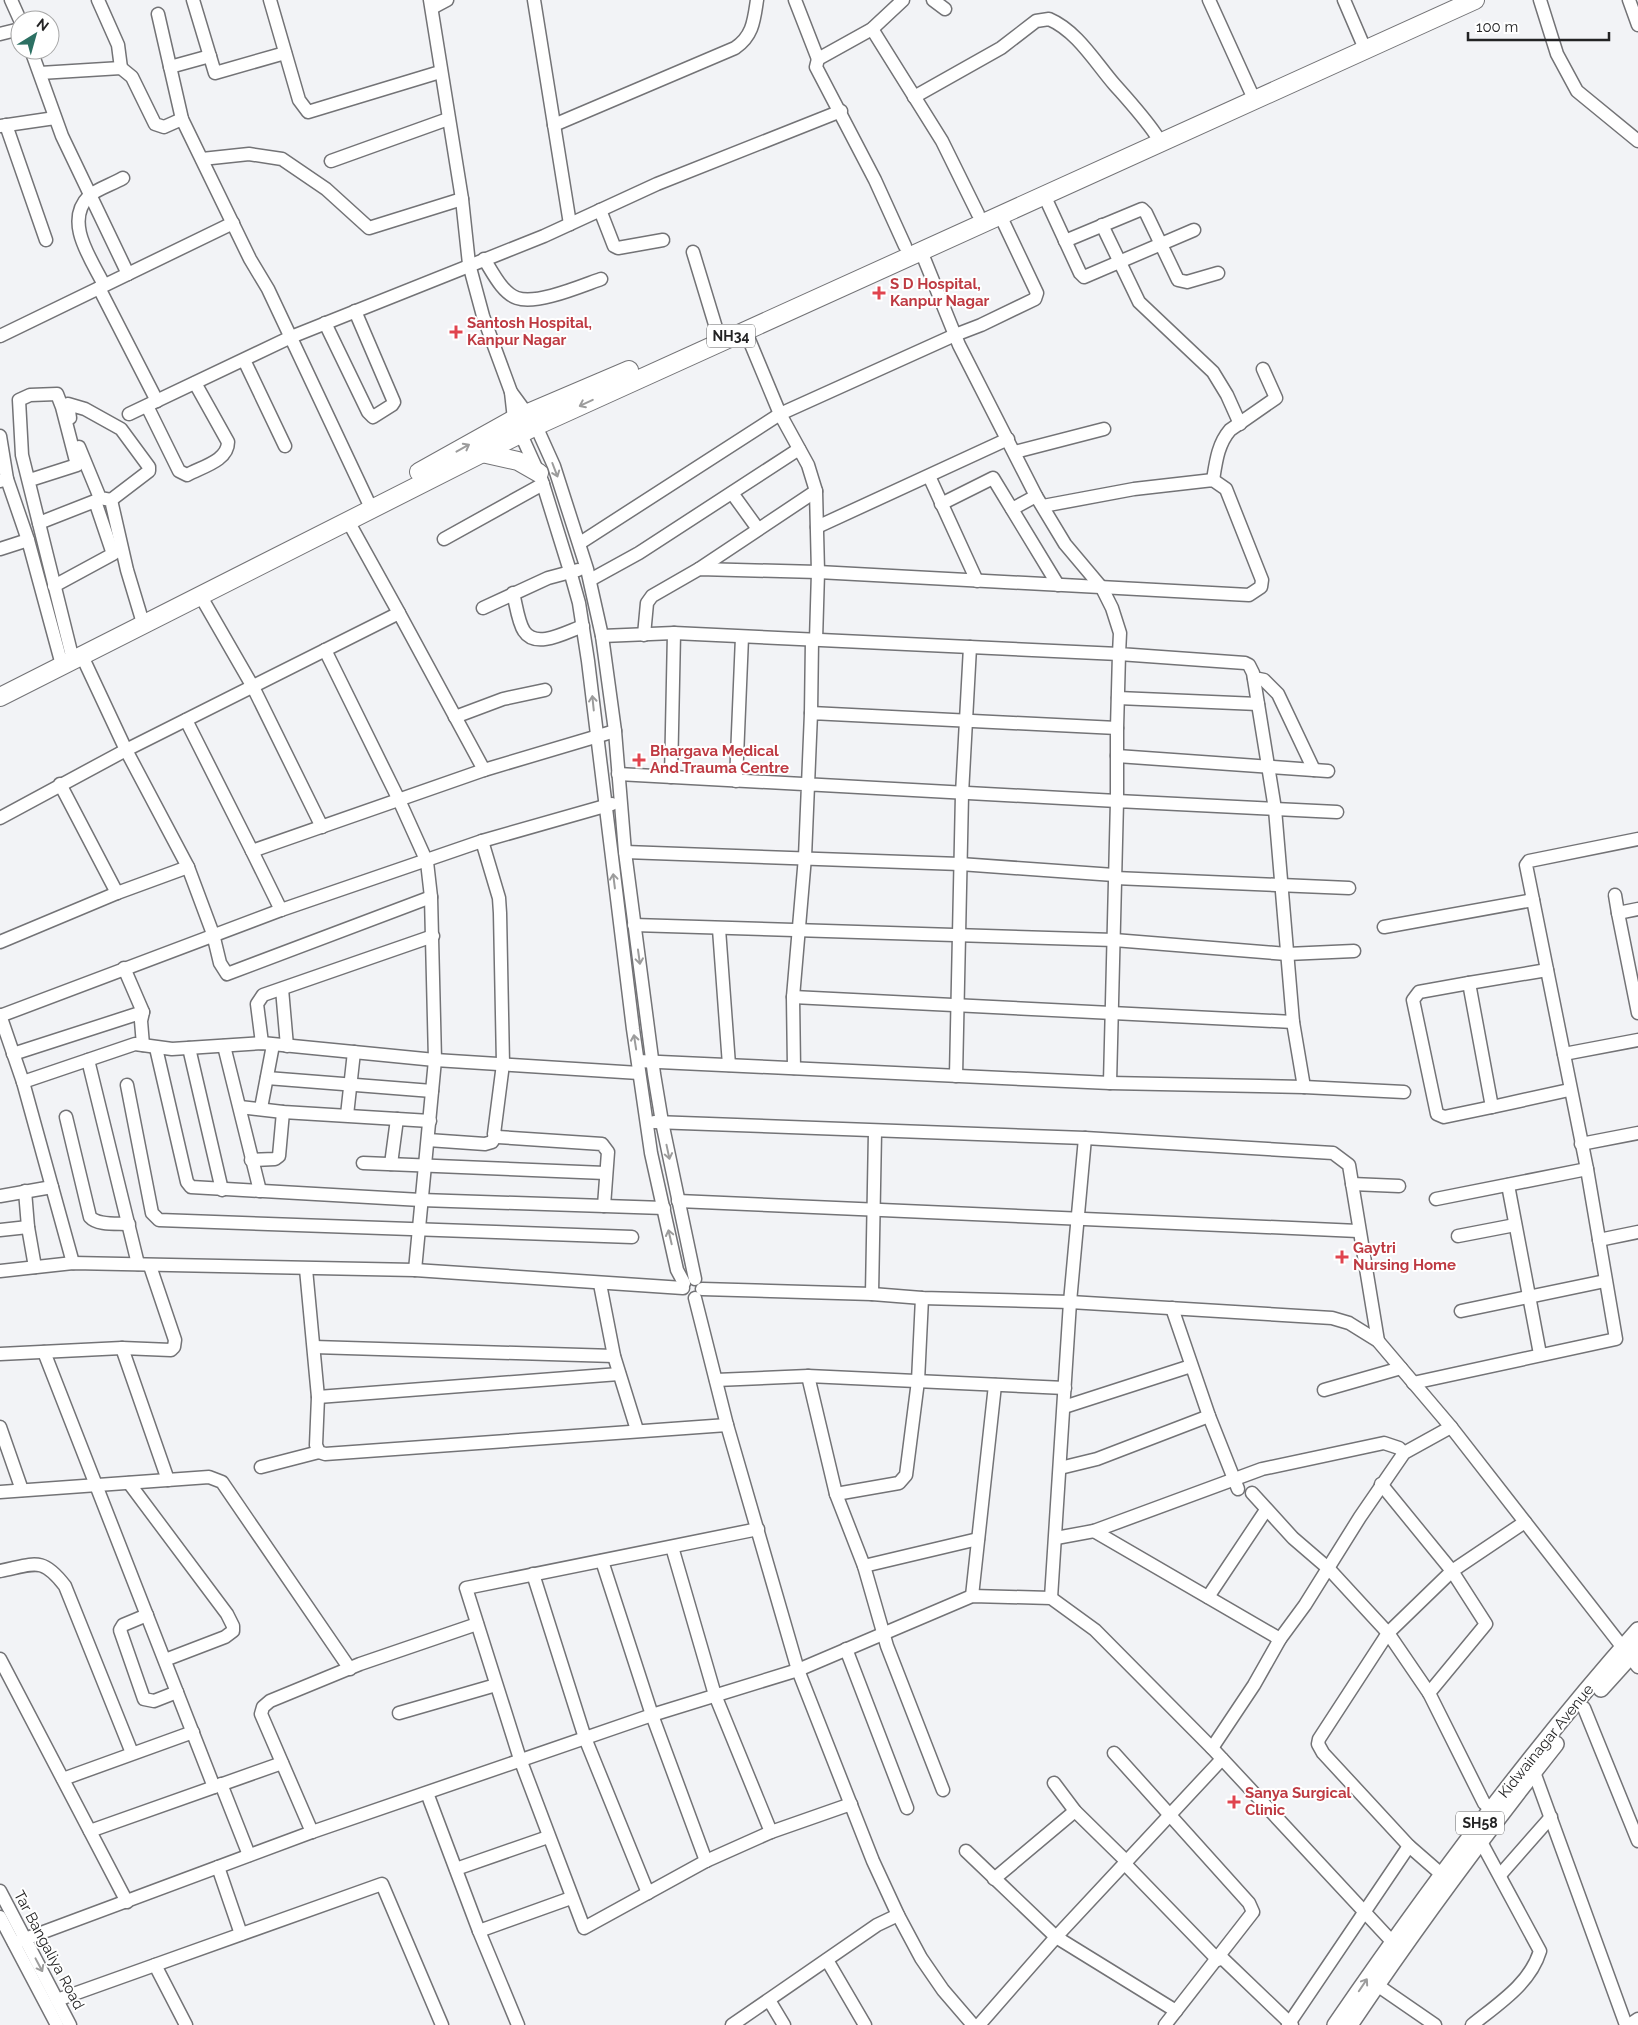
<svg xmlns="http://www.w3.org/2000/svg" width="1638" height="2025" viewBox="0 0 1638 2025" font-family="Raleway,sans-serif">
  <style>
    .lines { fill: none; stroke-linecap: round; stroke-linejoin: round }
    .minor-casing { stroke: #737376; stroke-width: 15 }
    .major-casing { stroke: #737376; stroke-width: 18 }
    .highway-casing { stroke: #737376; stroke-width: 20 }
    .minor { stroke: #fff; stroke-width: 12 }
    .major { stroke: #fff; stroke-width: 15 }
    .highway { stroke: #fff; stroke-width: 18 }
    .oneway { stroke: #9c9c9c }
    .health-dot { fill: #e0444e; stroke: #fff; stroke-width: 2 }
    .labels { text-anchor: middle; stroke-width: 4; stroke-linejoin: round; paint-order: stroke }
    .shield { fill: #fff; stroke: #656566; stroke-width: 1 }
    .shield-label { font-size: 14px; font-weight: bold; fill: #232324 }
    .health-label { font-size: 15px; font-weight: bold; fill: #be3a42; stroke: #fff; text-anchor: start }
    .street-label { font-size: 15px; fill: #232324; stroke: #fff }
  </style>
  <rect width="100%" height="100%" fill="#f2f3f6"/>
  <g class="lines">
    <g class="minor-casing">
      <g id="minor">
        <path d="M 11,0 L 20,20"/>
        <path d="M 98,0 L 118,45 L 121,68"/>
        <path d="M 193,0 L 215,73 L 285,53"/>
        <path d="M 270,0 L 299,100 L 308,112 L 440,72"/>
        <path d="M 430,0 L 462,199 L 469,264 L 483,316 L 511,392 L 536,426 L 554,466 L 587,569 L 602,636 L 615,731 L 625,852 L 654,1074 L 662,1122 L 695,1279"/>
        <path d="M 534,0 L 570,224"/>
        <path d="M 795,0 L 818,59"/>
        <path d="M 903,0 L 872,29 L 818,59 L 816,67 L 875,180 L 905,246"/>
        <path d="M 933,0 L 945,9"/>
        <path d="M 1209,0 L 1254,99"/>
        <path d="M 1344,0 L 1365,49"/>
        <path d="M 1540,0 L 1557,54 L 1577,91 L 1638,141"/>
        <path d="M 1629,0 L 1638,25"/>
        <path d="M 432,8 L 447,0"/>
        <path d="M 158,14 L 182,119 L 250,259 L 268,289 L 372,510"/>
        <path d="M 872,29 L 942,141 L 978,214"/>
        <path d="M 0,34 L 20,29"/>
        <path d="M 31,50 L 62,136 L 128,274"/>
        <path d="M 170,67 L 210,56"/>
        <path d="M 40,73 L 121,68 L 132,77 L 155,124 L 164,127 L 182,119"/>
        <path d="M 914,97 L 1001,48 L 1036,21 L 1049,19 C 1077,31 1095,62 1114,84 C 1129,101 1143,116 1156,135"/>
        <path d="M 6,125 L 46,240"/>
        <path d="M 554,125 L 735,48 C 753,36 754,20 757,0"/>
        <path d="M 0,126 L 55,118"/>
        <path d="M 202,159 L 249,154 L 282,159 L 326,189 L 369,228 L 462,199"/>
        <path d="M 331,161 L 448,119"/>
        <path d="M 1044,195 L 1080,273 L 1084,277 L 1194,230"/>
        <path d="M 600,210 L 614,246 L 618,248 L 663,240"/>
        <path d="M 1102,225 L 1139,302 L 1213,372 L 1227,395 L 1240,424"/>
        <path d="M 1065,241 L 1142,209 L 1146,213 L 1178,280 L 1187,282 L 1218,273"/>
        <path d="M 921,251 L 959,345 L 1036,496 L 1065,544 L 1102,588 L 1112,608 L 1120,633 L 1119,654 L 1245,663 L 1249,665 L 1253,673 L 1275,809 L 1293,1022 L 1304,1087 L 1110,1083"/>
        <path d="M 693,252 L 717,331"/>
        <path d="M 484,259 C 492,271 502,293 517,298 C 537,305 581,286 601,279"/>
        <path d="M 104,285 C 92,260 63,222 89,196 C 97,189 113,184 123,178"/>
        <path d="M 99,288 L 157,401"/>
        <path d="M 325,323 L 368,412 L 373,417 L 392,405 L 394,402 L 355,311"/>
        <path d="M 745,330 L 780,414 L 808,465 L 816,491 L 818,572 L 816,640"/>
        <path d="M 0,336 L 233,223"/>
        <path d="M 244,360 L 285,446"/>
        <path d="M 511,392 L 514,419 L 542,481 L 570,571 L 579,603 L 588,661 L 633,1029 L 651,1153 L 677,1270 L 684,1283"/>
        <path d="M 147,406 L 179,471 L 187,475 C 201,467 228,461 228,442 L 195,383"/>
        <path d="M 129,414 L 291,337 L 544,236 L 657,184 L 841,111"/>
        <path d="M 70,418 L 68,404 L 85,409 L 121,429 L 149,467 L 149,471 L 111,500"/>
        <path d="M 0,436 L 7,479"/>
        <path d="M 79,447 L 100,498 L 111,500 L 127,570 L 143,623"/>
        <path d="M 1015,452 L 1104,429"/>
        <path d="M 929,476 L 977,581"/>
        <path d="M 30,480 L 77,465 L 62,407 L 57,394 L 30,395 L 19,400 L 22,455 L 73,660"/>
        <path d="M 1213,480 C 1216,461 1218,444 1230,430 L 1276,398 L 1263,369"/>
        <path d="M 0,481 L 7,479 L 28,540"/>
        <path d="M 732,493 L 758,529"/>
        <path d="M 941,504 L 993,478 L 1058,585"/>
        <path d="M 1012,509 L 1036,496"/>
        <path d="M 348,521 L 399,613"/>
        <path d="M 39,523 L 95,501 L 113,554 L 54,586"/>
        <path d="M 817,527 L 1008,439"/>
        <path d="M 444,539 L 543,484"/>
        <path d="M 580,543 L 780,414 L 955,335 L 981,325 L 1035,299 L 1037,293 L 1000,215"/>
        <path d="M 0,549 L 28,540 L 62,665"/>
        <path d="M 699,569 L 816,491"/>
        <path d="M 590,580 L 639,553 L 799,449"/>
        <path d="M 513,593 C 516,604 518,622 524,631 C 536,650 568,631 583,626"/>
        <path d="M 200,595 L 253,687 L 322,827"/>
        <path d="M 483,608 L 548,578 L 578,570"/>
        <path d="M 644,635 L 647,603 L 652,596 L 699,569 L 818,572 L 1249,595 L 1261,587 L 1262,580 L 1226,489 L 1213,480 L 1134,489 L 1043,506"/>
        <path d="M 602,636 L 674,633 L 1119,654 L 1117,728"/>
        <path d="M 325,650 L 399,800 L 427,862 L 431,897 L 435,1060 L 415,1270"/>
        <path d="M 82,656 L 126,750 L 188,867 L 213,934 L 220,963 L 227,974 L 431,897"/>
        <path d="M 1254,678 L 1264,680 L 1278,694 L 1314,770"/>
        <path d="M 1118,698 L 1258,704"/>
        <path d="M 811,713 L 812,640"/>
        <path d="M 455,717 L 503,699 L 545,690"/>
        <path d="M 186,720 L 252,851"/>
        <path d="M 1117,756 L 1328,771"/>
        <path d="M 618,774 C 785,784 951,793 1117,801 L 1117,728 L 811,713 L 805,857 L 793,997 L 794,1068"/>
        <path d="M 671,777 L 674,633"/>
        <path d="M 736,781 L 742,637"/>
        <path d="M 60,784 L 117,893"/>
        <path d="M 0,818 L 126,750 L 399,613 L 484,770 L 615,731"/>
        <path d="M 482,841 L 499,898 L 500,913 L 503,1064 L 494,1134 L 498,1137 L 602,1144 L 608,1152 L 604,1206"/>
        <path d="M 625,852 L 960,864 L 1114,875"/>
        <path d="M 1115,878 L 1349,888"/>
        <path d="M 1615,895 L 1618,913"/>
        <path d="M 1638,909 L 1618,913 L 1638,1013"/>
        <path d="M 281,910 L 252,851 L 484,770"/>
        <path d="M 634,925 L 1114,940 L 1287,954 L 1354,951"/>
        <path d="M 1384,927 L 1533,900"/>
        <path d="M 719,929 L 729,1065"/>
        <path d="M 0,942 L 117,893 L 188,867"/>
        <path d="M 124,968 L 143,1012 L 141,1021 L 143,1045"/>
        <path d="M 1547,970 L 1469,983 L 1492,1107 L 1569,1090"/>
        <path d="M 1469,983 L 1419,992 L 1413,1000 L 1437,1114 L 1444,1117 L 1492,1107"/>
        <path d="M 282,989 L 287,1046"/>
        <path d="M 793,997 L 1293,1022"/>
        <path d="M 0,1015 L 23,1082 L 73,1263"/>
        <path d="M 0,1016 L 281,910 L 482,841 L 612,804"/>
        <path d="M 262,1043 L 257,1004 L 263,995 L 433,936"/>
        <path d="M 224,1046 L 260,1191"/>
        <path d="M 156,1048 L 187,1182 L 191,1187 L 421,1200 L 664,1208"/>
        <path d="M 189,1048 L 222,1190"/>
        <path d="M 13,1054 L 143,1012"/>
        <path d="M 1564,1054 L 1638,1040"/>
        <path d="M 88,1060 L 138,1264"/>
        <path d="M 638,1061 L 1110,1083 L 1117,801 L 1337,812"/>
        <path d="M 956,1076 L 962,794 L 970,647"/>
        <path d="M 267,1078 L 432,1091"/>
        <path d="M 23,1082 L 135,1044 L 172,1049 L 262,1043 L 435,1060 L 639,1073"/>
        <path d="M 127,1085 L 152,1213 L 159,1220 L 632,1237"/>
        <path d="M 1304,1087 L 1404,1092"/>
        <path d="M 240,1107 L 283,1112 L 430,1121"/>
        <path d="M 261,1108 L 273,1045"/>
        <path d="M 347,1115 L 354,1052"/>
        <path d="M 66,1117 L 90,1217 C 98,1226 118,1223 129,1224"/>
        <path d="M 654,1122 L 1085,1138 L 1333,1153 L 1349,1165 L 1378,1341"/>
        <path d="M 428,1140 L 485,1144 L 492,1142 L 496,1135"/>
        <path d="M 1581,1144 L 1638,1133"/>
        <path d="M 251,1160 L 275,1159 L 279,1156 L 283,1112"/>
        <path d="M 363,1163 L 605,1173"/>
        <path d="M 391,1164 L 397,1119"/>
        <path d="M 1352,1184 L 1399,1186"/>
        <path d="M 1508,1185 L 1540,1354"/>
        <path d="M 25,1191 L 28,1227 L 35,1267"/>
        <path d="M 0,1196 L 52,1187"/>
        <path d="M 1436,1199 L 1587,1169"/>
        <path d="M 678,1201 L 1358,1231"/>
        <path d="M 0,1230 L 28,1227"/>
        <path d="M 1458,1236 L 1515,1225"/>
        <path d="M 1599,1240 L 1638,1232"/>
        <path d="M 306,1269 L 318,1397 L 316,1445 L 319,1452 L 325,1454 L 727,1425"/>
        <path d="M 0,1271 L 73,1263 L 415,1270 L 683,1288"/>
        <path d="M 600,1284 L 614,1356 L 637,1430"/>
        <path d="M 702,1289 L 872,1294 L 922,1298 L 1070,1302 L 1332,1318 L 1349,1323 L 1378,1341 L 1451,1427 L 1638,1667"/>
        <path d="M 872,1294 L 875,1132"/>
        <path d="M 695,1298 L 727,1425 L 798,1670 L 873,1861 L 898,1915 L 921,1958 L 943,1990 L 973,2025"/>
        <path d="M 1172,1308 L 1209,1416 L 1238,1489"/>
        <path d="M 1461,1311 L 1605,1281"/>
        <path d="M 314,1347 L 614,1356"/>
        <path d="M 122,1348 L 168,1480"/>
        <path d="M 44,1352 L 214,1787"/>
        <path d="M 0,1354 L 122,1348 L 171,1350 L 174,1347 L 175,1340 L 150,1266"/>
        <path d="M 808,1376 L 836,1494 L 864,1566 L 887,1646 L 943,1790"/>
        <path d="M 716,1380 L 808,1376 L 1065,1388"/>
        <path d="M 1413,1383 L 1616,1339 L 1587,1169 L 1526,865 L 1529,861 L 1638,839"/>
        <path d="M 1324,1390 L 1401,1368"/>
        <path d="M 318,1397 L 619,1374"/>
        <path d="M 1064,1407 L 1191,1366"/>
        <path d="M 0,1427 L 22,1490"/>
        <path d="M 261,1467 L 319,1452"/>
        <path d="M 1060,1468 L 1097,1459 L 1209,1416"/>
        <path d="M 129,1483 L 227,1614 L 233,1626 L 233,1631 L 225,1637 L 165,1660"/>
        <path d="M 1381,1484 L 1452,1571 L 1486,1624 L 1429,1693"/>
        <path d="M 0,1492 L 209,1477 L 222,1482 L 350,1669"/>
        <path d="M 1252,1493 L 1293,1538 L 1329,1569 L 1388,1633 L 1429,1693 L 1484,1803 L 1496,1814"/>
        <path d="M 836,1494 L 899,1483 L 906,1475 L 918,1381 L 922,1298"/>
        <path d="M 758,1529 L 466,1588 L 520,1759 L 584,1928 L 706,1861 L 771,1832 L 851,1804"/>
        <path d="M 1094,1531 L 1280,1639"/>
        <path d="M 1056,1538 L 1094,1531 L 1262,1469 L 1384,1443 L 1399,1448 L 1404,1453"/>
        <path d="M 672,1547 L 715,1695 L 771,1832"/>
        <path d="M 602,1561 L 652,1715 L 706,1861"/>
        <path d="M 864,1566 L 978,1539"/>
        <path d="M 0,1571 C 35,1564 42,1556 65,1586 L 132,1753"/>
        <path d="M 533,1574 L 585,1738 L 648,1893"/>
        <path d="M 972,1596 L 995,1385"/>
        <path d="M 1208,1597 L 1266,1510"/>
        <path d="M 1051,1598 L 1070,1302 L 1085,1138"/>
        <path d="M 147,1615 L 123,1625 L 120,1630 L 144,1699 L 154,1701 L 177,1692"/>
        <path d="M 846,1649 L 907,1808"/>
        <path d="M 0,1659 L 127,1902"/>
        <path d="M 1584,1708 L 1638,1841"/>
        <path d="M 399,1713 L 496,1685"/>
        <path d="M 1212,1748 L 1254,1685 L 1280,1639 L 1305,1605 L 1360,1517 L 1404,1453 L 1451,1427"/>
        <path d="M 1114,1753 L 1249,1903 L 1253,1912 L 1165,2025"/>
        <path d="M 1534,1772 L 1626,2025"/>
        <path d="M 63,1779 L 193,1732"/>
        <path d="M 1054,1783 L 1075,1811 L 1127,1862"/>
        <path d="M 221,1784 L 249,1855"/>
        <path d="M 427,1793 L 479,1931 L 518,2025"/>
        <path d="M 90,1831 L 282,1763"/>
        <path d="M 312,1832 L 261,1714 L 263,1707 L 270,1701 L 360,1664 L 477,1624"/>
        <path d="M 966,1851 L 1056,1937 L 1176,2011"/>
        <path d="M 1125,1864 L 1218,1960"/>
        <path d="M 218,1867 L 241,1934"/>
        <path d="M 456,1869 L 548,1837"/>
        <path d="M 1500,1875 L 1551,1817"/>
        <path d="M 994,1879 L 1075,1811"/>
        <path d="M 1448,1880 L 1409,1846 L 1323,1753 L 1318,1744 L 1319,1739 L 1388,1633 L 1452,1571 L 1525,1522"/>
        <path d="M 0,1891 L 70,2025"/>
        <path d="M 0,1917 L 57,2025"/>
        <path d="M 479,1931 L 571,1898"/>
        <path d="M 14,1943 L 312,1832 L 652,1715 L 798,1670 L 972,1596 L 1051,1598 L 1095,1630 L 1212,1748 L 1398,1948"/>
        <path d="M 1220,1956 L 1292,2025"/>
        <path d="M 827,1960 L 865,2025"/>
        <path d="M 155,1965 L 382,1884 L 442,2025"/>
        <path d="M 1377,1985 L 1435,2025"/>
        <path d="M 57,2000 L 155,1965 L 186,2025"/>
        <path d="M 769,2000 L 784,2025"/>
        <path d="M 732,2025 L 877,1925 L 898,1915"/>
        <path d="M 979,2025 L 1056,1937 L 1222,1759"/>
        <path d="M 1288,2025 L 1409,1846"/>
        <path d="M 1472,2025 C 1498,2004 1530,1984 1540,1951 L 1480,1840"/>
        <path d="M 1629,2025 L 1638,2019"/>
      </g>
    </g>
    <g class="major-casing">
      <g id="major">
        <path d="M 1601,1689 L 1638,1648"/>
        <path d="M 1335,2025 C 1429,1888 1528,1754 1638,1630"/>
        <path d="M 1350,2025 C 1415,1928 1484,1835 1556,1744"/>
      </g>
    </g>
    <g class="highway-casing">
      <g id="highway">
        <path d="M 482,453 L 518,461 L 539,473"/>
        <path d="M 419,472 L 514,419 L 629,370"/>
        <path d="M 0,697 L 536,426 L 1475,0"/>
      </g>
    </g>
    <use href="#minor" class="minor"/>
    <use href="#major" class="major"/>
    <use href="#highway" class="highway"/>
  </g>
  <defs><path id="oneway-shaft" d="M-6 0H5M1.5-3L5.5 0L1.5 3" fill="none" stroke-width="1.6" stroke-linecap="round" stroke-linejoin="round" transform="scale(1.25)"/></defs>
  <g class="oneway">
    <use href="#oneway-shaft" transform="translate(586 403) rotate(155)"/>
    <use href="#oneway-shaft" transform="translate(463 448) rotate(-29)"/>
    <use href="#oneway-shaft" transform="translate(555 470) rotate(69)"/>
    <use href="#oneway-shaft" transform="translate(593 703) rotate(-96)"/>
    <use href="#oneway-shaft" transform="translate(614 881) rotate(-97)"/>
    <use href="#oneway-shaft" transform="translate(639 957) rotate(82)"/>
    <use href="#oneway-shaft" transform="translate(635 1042) rotate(-99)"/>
    <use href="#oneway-shaft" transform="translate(668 1152) rotate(78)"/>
    <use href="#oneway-shaft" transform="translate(670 1237) rotate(-103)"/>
    <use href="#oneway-shaft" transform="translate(39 1965) rotate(62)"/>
    <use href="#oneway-shaft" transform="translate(1363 1985) rotate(-56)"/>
  </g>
  <g class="health-dot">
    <path d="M876.5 285.5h5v5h5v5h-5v5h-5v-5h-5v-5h5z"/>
    <path d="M453.5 324.5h5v5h5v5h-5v5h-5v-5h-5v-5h5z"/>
    <path d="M636.5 752.5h5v5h5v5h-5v5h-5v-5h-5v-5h5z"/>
    <path d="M1339.5 1249.5h5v5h5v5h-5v5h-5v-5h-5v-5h5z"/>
    <path d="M1231.5 1794.5h5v5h5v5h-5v5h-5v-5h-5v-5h5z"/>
  </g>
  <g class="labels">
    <g class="shield">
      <rect x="707" y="324.5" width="48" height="23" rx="4"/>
      <rect x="1456" y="1811.5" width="48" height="23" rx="4"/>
    </g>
    <g class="shield-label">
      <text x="731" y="341">NH34</text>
      <text x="1480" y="1828">SH58</text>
    </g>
    <g class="health-label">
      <text x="890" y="289">S D Hospital,<tspan x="890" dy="17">Kanpur Nagar</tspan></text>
      <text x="467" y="328">Santosh Hospital,<tspan x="467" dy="17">Kanpur Nagar</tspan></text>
      <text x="650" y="756">Bhargava Medical<tspan x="650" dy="17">And Trauma Centre</tspan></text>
      <text x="1353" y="1253">Gaytri<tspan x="1353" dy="17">Nursing Home</tspan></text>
      <text x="1245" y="1798">Sanya Surgical<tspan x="1245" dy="17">Clinic</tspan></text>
    </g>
    <g class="street-label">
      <text transform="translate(1546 1741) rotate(-51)" y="5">Kidwainagar Avenue</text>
      <text transform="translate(49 1950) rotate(62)" y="5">Tar Bangaliya Road</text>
    </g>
  </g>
  <g transform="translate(35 35) rotate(37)"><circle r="24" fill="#ffffff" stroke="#a7a7a7"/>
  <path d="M0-4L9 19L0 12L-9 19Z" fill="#2c7063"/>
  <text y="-8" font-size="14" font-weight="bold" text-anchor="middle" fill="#232324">N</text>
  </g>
  <path d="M1468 32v8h141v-8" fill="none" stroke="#232324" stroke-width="2.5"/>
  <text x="1476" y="32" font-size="15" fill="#232324" stroke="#ffffff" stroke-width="4" paint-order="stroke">100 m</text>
</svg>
